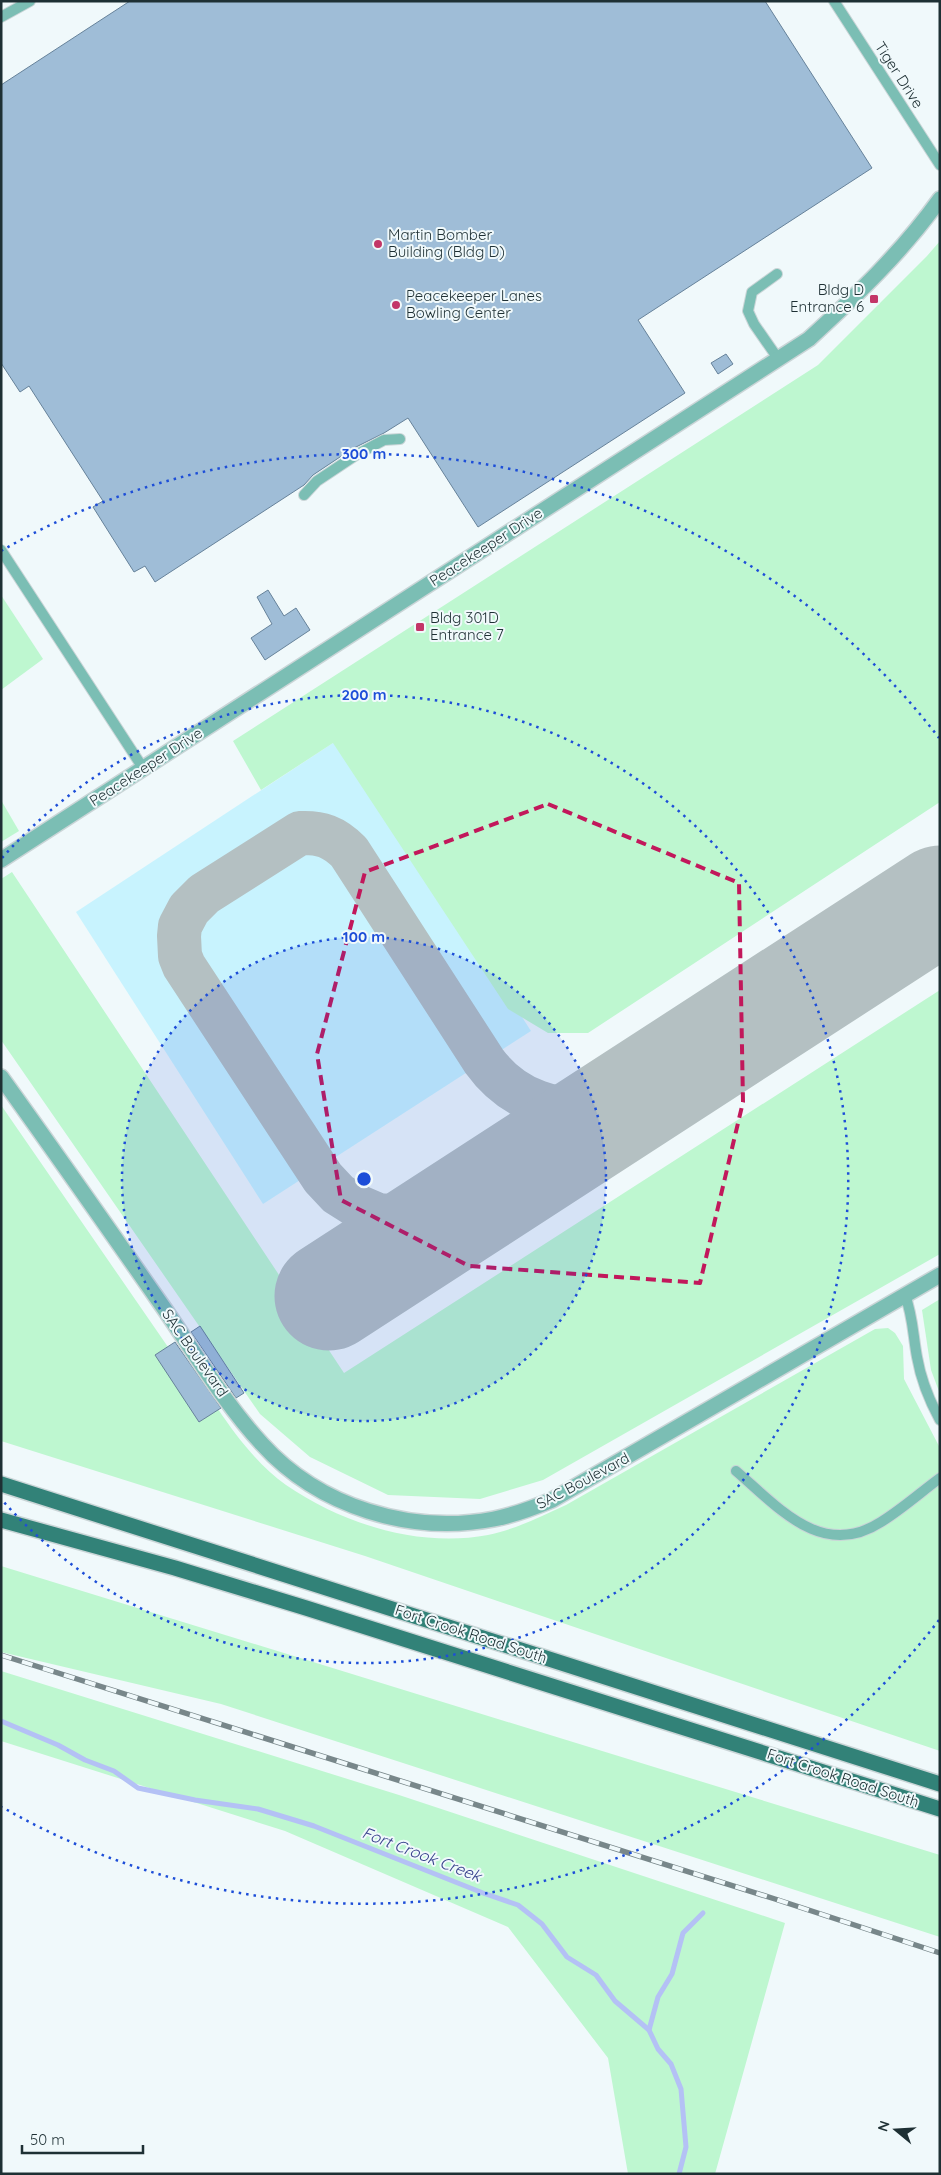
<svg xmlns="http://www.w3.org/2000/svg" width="941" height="2175" viewBox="0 0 941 2175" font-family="Quicksand,sans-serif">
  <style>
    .built { fill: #c8f3fe }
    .green { fill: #bef7d0 }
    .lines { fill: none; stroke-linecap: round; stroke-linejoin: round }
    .stream { stroke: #b4c1f5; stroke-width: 5 }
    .taxiway { stroke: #b4c0c2; stroke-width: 44 }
    .runway { stroke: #b4c0c2; stroke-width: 109 }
    .building { fill: #9fbdd7; stroke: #66829a }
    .service-casing { stroke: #cad5d7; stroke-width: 12 }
    .minor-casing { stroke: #cad5d7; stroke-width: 18 }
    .tertiary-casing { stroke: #cad5d7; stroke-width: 18 }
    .primary-casing { stroke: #cad5d7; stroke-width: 18 }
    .service { stroke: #7bbeb4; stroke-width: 10 }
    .minor { stroke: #7bbeb4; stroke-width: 15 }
    .tertiary { stroke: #7bbeb4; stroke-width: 15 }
    .primary { stroke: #328278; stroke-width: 15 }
    .rail-casing { stroke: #78878a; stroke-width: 5.5 }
    .rail { stroke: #f0f9fb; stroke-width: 4; stroke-dasharray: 11; stroke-linecap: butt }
    .marked { fill: none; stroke: #c2185b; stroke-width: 4; stroke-dasharray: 10 6; stroke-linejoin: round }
    .ring { fill: none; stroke: #1d4ed8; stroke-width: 2.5; stroke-dasharray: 2.5 5 }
    .poi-dot { fill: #c33668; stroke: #f0f9fb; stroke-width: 2 }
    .labels { text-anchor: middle; stroke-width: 4; stroke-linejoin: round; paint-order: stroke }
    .street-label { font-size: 15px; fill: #1e3034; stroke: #f0f9fb }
    .poi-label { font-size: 15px; fill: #1e3034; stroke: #f0f9fb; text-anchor: start }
    .water-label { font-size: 16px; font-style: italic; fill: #37418c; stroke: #f0f9fb }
    .centre { fill: #1d4ed8; stroke: #f0f9fb; stroke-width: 2.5 }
    .ring-label { font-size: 15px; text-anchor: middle; font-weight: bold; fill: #1d4ed8; stroke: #f0f9fb; stroke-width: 4; stroke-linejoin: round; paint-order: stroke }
  </style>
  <rect width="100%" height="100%" fill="#f0f9fb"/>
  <path class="built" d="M 342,737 L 531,1031 L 263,1204 L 76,912 Z"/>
  <g class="green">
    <path d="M 940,241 L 940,802 L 588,1033 L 548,1033 L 508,1009 L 333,743 L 261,790 L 233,741 L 818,365 L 927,256 Z"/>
    <path d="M 1,595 L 43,659 L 1,690 Z"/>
    <path d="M 1,800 L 19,831 L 1,842 Z"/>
    <path d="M 12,872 L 344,1373 L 940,990 L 940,1254 L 543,1480 L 480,1499 L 388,1495 L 310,1457 L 260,1414 L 1,1040 L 1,879 Z"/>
    <path d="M 1,1105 L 168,1347 L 156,1355 L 199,1422 L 218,1409 C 236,1436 260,1467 286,1485 C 343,1524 419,1548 488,1535 C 516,1529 540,1517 566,1505 L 875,1329 L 888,1328 L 895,1333 L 903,1346 L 904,1379 L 940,1448 L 940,1751 L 365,1556 L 1,1441 Z"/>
    <path d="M 940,1299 L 940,1394 L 931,1370 L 922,1310 Z"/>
    <path d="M 1,1566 L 940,1855 L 940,1937 L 221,1704 L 1,1652 Z"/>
    <path d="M 1,1671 L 399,1795 L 785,1923 L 715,2174 L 628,2174 L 608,2058 L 508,1927 L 285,1831 L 1,1741 Z"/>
  </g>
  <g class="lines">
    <g class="stream">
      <path d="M 1,1721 L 58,1745 L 85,1760 L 114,1771 L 138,1788 L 195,1800 L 258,1809 L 314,1826 L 483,1893 L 518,1905 L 542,1924 L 567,1957 L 596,1975 L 615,2001 L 649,2030 L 658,2049 L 671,2064 L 681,2089 L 686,2147 L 679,2174"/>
      <path d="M 649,2030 L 658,1997 L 672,1974 L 683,1933 L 703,1913"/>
    </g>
    <path class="taxiway" d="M 477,1200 L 441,1213 L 416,1219 L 378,1215 L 357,1206 L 338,1194 L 323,1178 L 184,966 L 180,956 L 179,936 L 180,926 L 189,909 L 204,894 L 300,833 C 321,832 334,837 349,852 L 484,1061 C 512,1100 559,1117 606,1106 C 619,1103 631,1097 643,1092"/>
    <path class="runway" d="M 329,1296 L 940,900"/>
  </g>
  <g class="building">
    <path d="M 130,1 L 765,1 L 872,168 L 638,320 L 685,393 L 478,527 L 408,418 L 384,433 L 352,449 L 313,475 L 304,485 L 155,582 L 145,566 L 134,572 L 93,507 L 103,501 L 29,386 L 20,392 L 1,363 L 1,85 Z"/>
    <path d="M 726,354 L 733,364 L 718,374 L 711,363 Z"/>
    <path d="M 268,590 L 284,616 L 296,608 L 310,630 L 265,660 L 251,638 L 272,624 L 257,597 Z"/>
    <path d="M 200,1326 L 244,1393 L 236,1398 L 191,1332 Z"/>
    <path d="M 175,1342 L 221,1408 L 199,1422 L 155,1355 Z"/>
  </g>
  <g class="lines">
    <g class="service-casing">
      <g id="service">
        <path d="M 834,1 L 940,165"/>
        <path d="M 1,17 L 30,1"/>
        <path d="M 777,274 L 752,292 L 748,311 L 754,324 L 779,360"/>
        <path d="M 304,495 L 317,481 L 356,455 L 384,440 L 400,439"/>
        <path d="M 1,550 L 143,768"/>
        <path d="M 905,1295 C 913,1316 913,1336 917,1357 C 921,1380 929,1400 940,1420"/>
        <path d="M 736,1471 C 778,1507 822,1560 881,1522 C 902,1509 921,1492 940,1478"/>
      </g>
    </g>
    <g class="minor-casing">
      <path id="minor" d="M 1,860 L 809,339 C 857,295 902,252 940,199"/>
    </g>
    <g class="tertiary-casing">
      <path id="tertiary" d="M 1,1077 C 55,1152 108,1228 161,1304 C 194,1351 223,1402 262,1444 C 319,1507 411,1535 494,1519 C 514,1515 533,1508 552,1500 L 940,1275"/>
    </g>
    <g class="primary-casing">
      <g id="primary">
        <path d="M 1,1484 L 940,1784"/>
        <path d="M 1,1520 L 175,1568 L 306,1608 L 940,1809"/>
      </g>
    </g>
    <use href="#service" class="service"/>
    <use href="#minor" class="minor"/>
    <use href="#tertiary" class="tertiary"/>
    <use href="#primary" class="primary"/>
    <g class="rail-casing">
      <path id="rail" d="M 1,1655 L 775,1899 L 940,1953"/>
    </g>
    <use href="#rail" class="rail"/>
  </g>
  <path class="marked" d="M 548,804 L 739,883 L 743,1102 L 700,1283 L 469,1266 L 341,1200 L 317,1054 L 365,872 Z"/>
  <circle cx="364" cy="1179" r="242" fill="#1d4ed8" fill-opacity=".12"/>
  <g class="ring">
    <circle cx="364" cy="1179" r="242"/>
    <path d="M2 858A484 484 0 1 1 2 1500"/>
    <path d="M939 1620A725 725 0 0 1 2 1807M1 551A725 725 0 0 1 939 738"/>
  </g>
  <g class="poi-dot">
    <circle cx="378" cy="244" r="5"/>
    <rect x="869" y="294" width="10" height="10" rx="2.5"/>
    <circle cx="396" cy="305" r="5"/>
    <rect x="415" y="622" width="10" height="10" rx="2.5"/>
  </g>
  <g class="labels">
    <g class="street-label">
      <text transform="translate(899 75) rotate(57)" y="5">Tiger Drive</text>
      <text transform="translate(486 547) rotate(-33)" y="5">Peacekeeper Drive</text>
      <text transform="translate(146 767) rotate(-33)" y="5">Peacekeeper Drive</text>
      <text transform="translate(195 1353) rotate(55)" y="5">SAC Boulevard</text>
      <text transform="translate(583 1481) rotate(-28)" y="5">SAC Boulevard</text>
      <text transform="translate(471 1634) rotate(18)" y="5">Fort Crook Road South</text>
      <text transform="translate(843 1778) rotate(18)" y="5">Fort Crook Road South</text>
    </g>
    <g class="poi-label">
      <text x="388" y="240">Martin Bomber<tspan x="388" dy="17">Building (Bldg D)</tspan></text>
      <text x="864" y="295" text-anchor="end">Bldg D<tspan x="864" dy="17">Entrance 6</tspan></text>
      <text x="406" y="301">Peacekeeper Lanes<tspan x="406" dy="17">Bowling Center</tspan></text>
      <text x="430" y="623">Bldg 301D<tspan x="430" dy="17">Entrance 7</tspan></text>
    </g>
    <g class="water-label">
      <text transform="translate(422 1854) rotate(21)" y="6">Fort Crook Creek</text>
    </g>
  </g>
  <circle cx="364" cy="1179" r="8" class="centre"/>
  <g class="ring-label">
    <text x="364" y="459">300 m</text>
    <text x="364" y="700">200 m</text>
    <text x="364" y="942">100 m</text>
  </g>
  <rect width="941" height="2175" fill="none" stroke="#1e3034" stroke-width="5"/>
  <g transform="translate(896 2130) rotate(288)" stroke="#f0f9fb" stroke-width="4" paint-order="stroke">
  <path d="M0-4L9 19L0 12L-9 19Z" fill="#1e3034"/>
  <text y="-8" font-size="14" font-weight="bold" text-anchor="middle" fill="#1e3034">N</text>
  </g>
  <path d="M22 2145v8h121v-8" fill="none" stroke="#1e3034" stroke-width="2.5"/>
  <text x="30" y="2145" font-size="15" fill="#1e3034" stroke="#f0f9fb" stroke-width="4" paint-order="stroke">50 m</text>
</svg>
